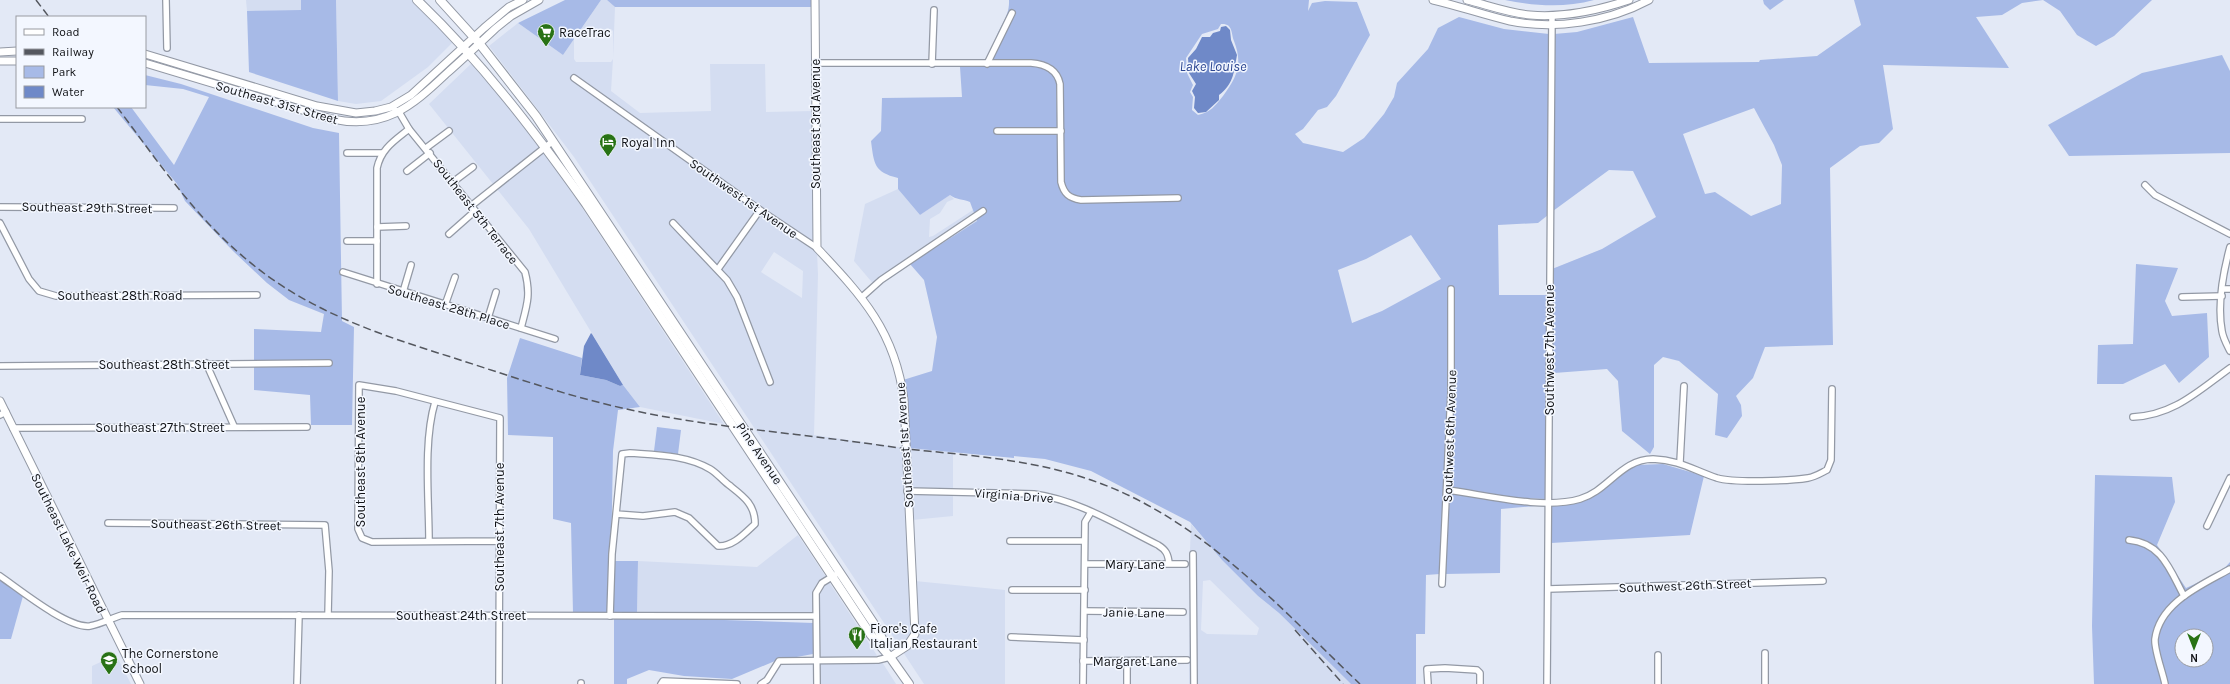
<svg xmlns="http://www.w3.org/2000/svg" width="2230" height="684" viewBox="0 0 2230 684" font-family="Karla,sans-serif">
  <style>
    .built { fill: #d4ddf1; fill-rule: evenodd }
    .green { fill: #a7bae7; fill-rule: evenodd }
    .water { fill: #6f89c8 }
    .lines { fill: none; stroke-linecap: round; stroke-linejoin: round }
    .minor-casing { stroke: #9399a5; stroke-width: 8 }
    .major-casing { stroke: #9399a5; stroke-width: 9 }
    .highway-casing { stroke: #9399a5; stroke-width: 10 }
    .minor { stroke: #fff; stroke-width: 5.5 }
    .major { stroke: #fff; stroke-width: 7 }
    .highway { stroke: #fff; stroke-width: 8 }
    .rail { stroke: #54575e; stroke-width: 1.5; stroke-dasharray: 8 4; stroke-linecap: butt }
    .labels { text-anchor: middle; stroke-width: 3; stroke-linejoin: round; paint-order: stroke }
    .poi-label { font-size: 13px; fill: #111317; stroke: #f3f7ff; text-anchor: start }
    .street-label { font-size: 13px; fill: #111317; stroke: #f3f7ff }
    .water-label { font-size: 14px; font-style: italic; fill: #2b4591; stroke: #f3f7ff }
  </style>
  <rect width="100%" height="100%" fill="#e3e9f6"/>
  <g class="built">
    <path d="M 246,0 L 301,0 L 301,10 L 247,11 Z"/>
    <path d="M 336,0 L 414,0 L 454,41 L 428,67 L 381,101 L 356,104 L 338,101 Z"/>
    <path d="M 601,0 L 607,0 L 615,7 L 613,58 L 613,31 L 611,29 L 581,29 Z"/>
    <path d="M 518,23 L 563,55 L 574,39 L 574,59 L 576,62 L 611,62 L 613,59 L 611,91 L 640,113 L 711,111 L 710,64 L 765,64 L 766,112 L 813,111 L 814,247 L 814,250 L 817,252 L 818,274 L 814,435 L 904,448 L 912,633 L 910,640 L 900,647 L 574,157 L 489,46 ZM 774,252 L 803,271 L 802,298 L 761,272 Z"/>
    <path d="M 473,62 L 506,101 L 556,168 L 724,424 L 640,407 L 623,385 L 529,229 L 429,104 Z"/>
    <path d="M 898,189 L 920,215 L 950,195 L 954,199 L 947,202 L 940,213 L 930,219 L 929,237 L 933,236 L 973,210 L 977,221 L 876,287 L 854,261 L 865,204 Z"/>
    <path d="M 909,448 L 953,452 L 953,516 L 912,520 Z"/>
    <path d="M 1191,524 L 1222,560 L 1258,596 L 1279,613 L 1351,684 L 1197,684 L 1195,551 L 1190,551 L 1192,683 L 1189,684 L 1190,551 ZM 1210,580 L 1259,628 L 1257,635 L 1207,634 L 1201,630 L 1203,581 Z"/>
    <path d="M 798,535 L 826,577 L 817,585 L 814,592 L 814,613 L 637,613 L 638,561 L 757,567 Z"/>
    <path d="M 915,581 L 1005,590 L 1005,684 L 924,684 L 903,652 L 916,639 Z"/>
    <path d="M 829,582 L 878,657 L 818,657 L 819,593 L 824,585 Z"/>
    <path d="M 116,655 L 131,684 L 92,684 L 92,666 Z"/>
    <path d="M 882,662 L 896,684 L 819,684 L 818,663 Z"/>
  </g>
  <g class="green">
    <path d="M 301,0 L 336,0 L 338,101 L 249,72 L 247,11 L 301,10 Z"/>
    <path d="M 565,0 L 601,0 L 581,29 L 576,29 L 574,31 L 574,39 L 563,55 L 518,23 Z"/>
    <path d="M 607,0 L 813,0 L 813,7 L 615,7 Z"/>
    <path d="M 1009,0 L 1309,0 L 1308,11 L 1312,3 L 1325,1 L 1357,2 L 1370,35 L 1336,96 L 1327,107 L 1318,110 L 1303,129 L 1295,134 L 1303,143 L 1343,152 L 1364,138 L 1384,114 L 1394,97 L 1397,83 L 1428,49 L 1438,28 L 1459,17 L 1504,29 L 1549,34 L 1548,215 L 1538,223 L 1498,225 L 1499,295 L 1547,295 L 1546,499 L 1515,498 L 1450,487 L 1453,392 L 1453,286 L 1448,286 L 1448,392 L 1440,574 L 1426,575 L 1425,634 L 1416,634 L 1416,684 L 1351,684 L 1279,613 L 1258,596 L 1222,560 L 1190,522 L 1091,471 L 1045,459 L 1014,456 L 1014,458 L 909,448 L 903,380 L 932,371 L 937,337 L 924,280 L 910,264 L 977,221 L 970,202 C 963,199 956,200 950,195 L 920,215 L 898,189 L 898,178 C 874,172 874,164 871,141 L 881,131 L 882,98 L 962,97 L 960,67 L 1039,66 L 1053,73 L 1056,80 L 1059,182 L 1062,194 L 1066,193 L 1063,182 L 1061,79 C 1057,68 1051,64 1039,61 L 991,61 L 1016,13 L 1011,10 L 995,43 C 998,27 1010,18 1009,0 ZM 1221,24 C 1233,23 1231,33 1234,41 C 1243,64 1237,77 1223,96 C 1215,106 1211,112 1198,115 L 1192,110 L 1193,97 L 1190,92 L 1193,85 L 1187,73 L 1186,58 L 1202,34 L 1218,29 ZM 1411,235 L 1441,279 L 1382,311 L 1352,323 L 1338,270 L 1366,259 Z"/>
    <path d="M 1505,0 L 1594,0 C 1564,8 1536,6 1505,0 Z"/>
    <path d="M 1763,0 L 1784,0 L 1770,10 L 1764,4 Z"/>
    <path d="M 1854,0 L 2152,0 L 2114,36 L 2096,46 L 2077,35 L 2060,11 L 2043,0 L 2022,3 L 2002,15 L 1976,17 L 2009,68 L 1883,65 L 1893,129 L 1879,143 L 1860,146 L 1830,168 L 1833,345 L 1765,347 L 1753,378 L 1736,396 L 1741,405 L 1742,416 L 1727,438 L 1715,435 L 1718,394 L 1679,361 L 1663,357 L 1654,365 L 1654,447 L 1650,454 L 1622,431 L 1618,381 L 1607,369 L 1554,373 L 1551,432 L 1552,269 L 1602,249 L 1656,217 L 1633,171 L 1609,170 L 1553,211 L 1554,34 L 1577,32 L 1633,17 L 1649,63 L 1759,62 L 1760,60 L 1817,56 L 1861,25 ZM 1754,108 L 1774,145 L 1782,165 L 1781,204 L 1751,216 L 1715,192 L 1705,194 L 1683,134 Z"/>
    <path d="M 2222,55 L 2230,71 L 2230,153 L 2069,156 L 2048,125 L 2142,73 Z"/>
    <path d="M 145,75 L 181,84 L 313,128 L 339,133 L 342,321 L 354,327 L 352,425 L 311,425 L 310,395 L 254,390 L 254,329 L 321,332 L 324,314 L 289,300 L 267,283 L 233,251 L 185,201 L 177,184 L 113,107 L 131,107 L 174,165 L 209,97 L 183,89 L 145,85 Z"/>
    <path d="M 2136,264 L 2178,268 L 2165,301 L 2172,316 L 2207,313 L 2209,357 L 2179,383 L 2165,364 L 2123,384 L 2097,384 L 2098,345 L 2133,344 Z"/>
    <path d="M 520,338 L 582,358 L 580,375 L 606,380 L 620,386 L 623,385 L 640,407 L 618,410 L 613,451 L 611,561 L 638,561 L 637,613 L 573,613 L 571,523 L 553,519 L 553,437 L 508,435 L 507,378 Z"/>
    <path d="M 657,427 L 681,430 L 678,454 L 654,451 Z"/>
    <path d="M 1663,464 L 1704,476 L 1690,535 L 1551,543 L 1551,505 L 1587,500 L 1598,494 L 1616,477 L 1637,465 Z"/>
    <path d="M 2095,475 L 2172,477 L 2175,502 L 2157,545 L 2186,588 L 2221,572 L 2230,562 L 2230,684 L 2094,684 L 2092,626 ZM 2182,636 L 2206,636 L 2206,660 L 2182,660 Z"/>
    <path d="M 1450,493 L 1515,504 L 1546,505 L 1501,509 L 1500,573 L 1445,574 Z"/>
    <path d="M 0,579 L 23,596 L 11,639 L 0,639 Z"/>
    <path d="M 661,618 L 814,623 L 813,654 L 775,661 L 732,679 L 684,676 L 649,670 L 627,679 L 627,684 L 614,684 L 614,619 Z"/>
  </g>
  <g class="water">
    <path d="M 1226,26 L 1230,30 L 1231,40 L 1237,55 C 1234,71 1234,84 1219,95 L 1219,100 L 1206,112 L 1198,113 L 1194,108 L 1195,97 L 1192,91 L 1196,84 L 1189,73 L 1188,58 L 1196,49 L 1202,37 L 1210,37 L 1213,33 L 1220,31 L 1221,27 Z"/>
    <path d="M 591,333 L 592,334 L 623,385 L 620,386 L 606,380 L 580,375 L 584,346 Z"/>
  </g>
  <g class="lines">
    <g class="minor-casing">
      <g id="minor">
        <path d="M 166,0 L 167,48"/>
        <path d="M 815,63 L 1031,63 C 1045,64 1057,69 1060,84 L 1061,182 C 1064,194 1069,198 1081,200 L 1178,198"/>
        <path d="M 932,64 L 934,10"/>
        <path d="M 987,64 L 1012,13"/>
        <path d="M 574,78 L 760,210 L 817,248"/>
        <path d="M 395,110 L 399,112 L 409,129 L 525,272 C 531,295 527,305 521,328"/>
        <path d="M 0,119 L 82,119"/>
        <path d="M 997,131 L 1061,131"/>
        <path d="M 426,148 L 449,131"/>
        <path d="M 347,153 L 382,153"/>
        <path d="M 407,171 L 430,153"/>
        <path d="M 453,182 L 473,167"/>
        <path d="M 2145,185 L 2155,195 L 2230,234"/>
        <path d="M 471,206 L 553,141"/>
        <path d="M 0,207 L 174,208"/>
        <path d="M 0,223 L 29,279 L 39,291 L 56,296 L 257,295"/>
        <path d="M 673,223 L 727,280 L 737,297 L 770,382"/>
        <path d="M 377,227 L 406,226"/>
        <path d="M 449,234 L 475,211"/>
        <path d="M 347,241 L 377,241"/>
        <path d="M 2230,247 C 2223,273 2217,304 2222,331 C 2223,338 2227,345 2230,351"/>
        <path d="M 718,269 L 760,210"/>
        <path d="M 343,272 L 555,339"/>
        <path d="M 377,284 L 377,168 C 381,149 394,141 409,129"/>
        <path d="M 2222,289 L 2230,289"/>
        <path d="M 403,292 L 411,265"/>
        <path d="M 862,297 L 881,280 L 983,211"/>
        <path d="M 2182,297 L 2222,296"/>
        <path d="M 445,305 L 455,277"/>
        <path d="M 488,318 L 496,292"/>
        <path d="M 206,363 L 234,426"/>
        <path d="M 0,366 L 329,363"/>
        <path d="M 0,415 L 6,412"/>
        <path d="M 2133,417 C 2174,415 2198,391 2230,368"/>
        <path d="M 13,428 L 307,427"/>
        <path d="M 1680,462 L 1684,386"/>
        <path d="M 1448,490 C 1486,495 1543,510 1580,499 C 1608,491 1621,459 1653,459 C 1680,460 1693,470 1717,478 C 1734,483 1790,481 1808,478 C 1815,477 1821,473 1827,470 L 1831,460 L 1832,389"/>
        <path d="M 907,491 L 1034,494 C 1078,500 1118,525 1158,545 C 1166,550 1168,554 1169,563"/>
        <path d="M 108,523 L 325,525 L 329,571 L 328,615"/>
        <path d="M 2207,526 L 2230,478"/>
        <path d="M 2129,540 C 2162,543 2170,570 2184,596"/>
        <path d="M 429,541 C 429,499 423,442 435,402"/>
        <path d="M 499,541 L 372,542 L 362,538 L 358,529 L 359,385 L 396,391 L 500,418 L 499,684"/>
        <path d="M 1010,541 L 1084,541"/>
        <path d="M 1193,554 L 1194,684"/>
        <path d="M 1085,564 L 1185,564"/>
        <path d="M 0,576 C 19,589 68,629 90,626 C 101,624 112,618 122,615 L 816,616"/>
        <path d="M 1442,584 L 1451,392 L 1451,289"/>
        <path d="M 1548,589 L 1823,581"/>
        <path d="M 1012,590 L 1085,590"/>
        <path d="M 1085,611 L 1183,612"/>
        <path d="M 610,616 L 612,554 L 622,454 L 630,453 C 657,455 686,455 710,469 C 717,473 722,480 729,485 C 743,496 755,504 755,524 C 745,533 733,547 718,546 L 689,518 L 675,512 L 643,516 L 616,514"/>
        <path d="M 1011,637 L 1084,640"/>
        <path d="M 1765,653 L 1765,684"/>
        <path d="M 1658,655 L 1658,684"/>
        <path d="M 1083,661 L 1187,660"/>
        <path d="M 297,684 L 299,615"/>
        <path d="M 581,684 L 581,683"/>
        <path d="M 661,684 L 663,681 L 737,684"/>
        <path d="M 761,684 L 767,680 L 779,661 L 878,660 L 890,657"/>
        <path d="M 817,684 L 816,593 L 822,583 L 835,575"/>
        <path d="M 1083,684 L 1085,522 L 1091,512"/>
        <path d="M 1127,684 L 1127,661"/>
        <path d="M 1428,684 L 1427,669 L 1445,668 L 1477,670 L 1480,673 L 1480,684"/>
        <path d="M 1547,684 L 1552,15"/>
        <path d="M 2165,684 C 2163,673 2154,650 2155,639 C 2160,602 2202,585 2230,569"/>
      </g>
    </g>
    <g class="major-casing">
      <g id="major">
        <path d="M 815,0 L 817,248 C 862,296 895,331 904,400 L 915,634 L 907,646 L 890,657"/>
        <path d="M 1433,0 C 1459,6 1484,15 1510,21 C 1555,30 1608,22 1649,0"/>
        <path d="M 1467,0 C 1487,5 1509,13 1530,15 C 1564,18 1596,11 1629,0"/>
        <path d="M 0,52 L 17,51"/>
        <path d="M 145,54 L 317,106 L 356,113 L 375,111 L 391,107 L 411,95 L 484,28 L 509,7 L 523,0"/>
        <path d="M 0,61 L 17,61"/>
        <path d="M 145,63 L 332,119 C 384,130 411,107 446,74 C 463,59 480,43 496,28 L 511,16 L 539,0"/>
        <path d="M 0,401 L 140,684"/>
      </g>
    </g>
    <g class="highway-casing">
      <g id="highway">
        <path d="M 417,0 C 481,61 535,132 586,204 L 871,635 L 890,657 L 909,684"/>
        <path d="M 440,0 L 479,43 L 536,116 L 878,630 L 886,647"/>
      </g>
    </g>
    <use href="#minor" class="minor"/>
    <use href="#major" class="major"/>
    <use href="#highway" class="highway"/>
    <g class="rail">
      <path d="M 36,0 L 49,17"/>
      <path d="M 117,107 C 157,160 194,216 246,259 C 306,310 377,334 451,357 C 507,375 564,395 622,408 C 696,425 773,431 849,441 C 875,444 901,449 927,451 C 987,457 1045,462 1102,484 C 1205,523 1281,609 1360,684"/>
      <path d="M 1295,630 L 1343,684"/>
    </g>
  </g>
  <defs>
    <g id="supermarket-pin" transform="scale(0.9)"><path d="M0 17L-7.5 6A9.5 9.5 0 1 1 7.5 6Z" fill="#287215" stroke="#f3f7ff"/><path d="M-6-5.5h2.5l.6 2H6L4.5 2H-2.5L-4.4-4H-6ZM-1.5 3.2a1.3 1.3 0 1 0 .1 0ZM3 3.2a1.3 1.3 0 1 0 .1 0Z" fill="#fff"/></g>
    <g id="hotel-pin" transform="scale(0.9)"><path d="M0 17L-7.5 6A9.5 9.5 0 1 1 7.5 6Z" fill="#287215" stroke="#f3f7ff"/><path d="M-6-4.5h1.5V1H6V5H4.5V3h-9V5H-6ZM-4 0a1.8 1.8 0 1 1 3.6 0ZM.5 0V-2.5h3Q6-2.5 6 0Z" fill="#fff"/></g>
    <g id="restaurant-pin" transform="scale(0.9)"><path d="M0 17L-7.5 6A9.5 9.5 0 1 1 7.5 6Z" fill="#287215" stroke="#f3f7ff"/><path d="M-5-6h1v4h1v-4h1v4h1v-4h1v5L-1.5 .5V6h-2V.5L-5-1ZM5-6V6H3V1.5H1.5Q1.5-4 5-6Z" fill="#fff"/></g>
    <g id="school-pin" transform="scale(0.9)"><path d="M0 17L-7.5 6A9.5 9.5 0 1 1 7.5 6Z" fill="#287215" stroke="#f3f7ff"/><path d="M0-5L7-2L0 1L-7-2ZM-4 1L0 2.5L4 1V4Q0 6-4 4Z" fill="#fff"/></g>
  </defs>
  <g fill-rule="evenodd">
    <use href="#supermarket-pin" x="546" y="32"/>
    <use href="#hotel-pin" x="608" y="142"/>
    <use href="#restaurant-pin" x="857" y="635"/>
    <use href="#school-pin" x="109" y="660"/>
  </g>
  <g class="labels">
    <g class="poi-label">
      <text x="559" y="37">RaceTrac</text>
      <text x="621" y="147">Royal Inn</text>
      <text x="870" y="633">Fiore's Cafe<tspan x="870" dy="15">Italian Restaurant</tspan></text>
      <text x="122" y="658">The Cornerstone<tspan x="122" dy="15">School</tspan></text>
    </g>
    <g class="street-label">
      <text transform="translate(277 102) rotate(16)" y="5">Southeast 31st Street</text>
      <text transform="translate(815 124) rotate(-90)" y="5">Southeast 3rd Avenue</text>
      <text transform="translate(744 198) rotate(35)" y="5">Southwest 1st Avenue</text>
      <text transform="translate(87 207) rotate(1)" y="5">Southeast 29th Street</text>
      <text transform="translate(476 211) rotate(52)" y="5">Southeast 5th Terrace</text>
      <text x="120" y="300">Southeast 28th Road</text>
      <text transform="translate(449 306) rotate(17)" y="5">Southeast 28th Place</text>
      <text transform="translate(1549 350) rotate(-90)" y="5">Southwest 7th Avenue</text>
      <text x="164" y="369">Southeast 28th Street</text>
      <text x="160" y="432">Southeast 27th Street</text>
      <text transform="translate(1449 436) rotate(-88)" y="5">Southwest 6th Avenue</text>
      <text transform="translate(904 445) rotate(-94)" y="5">Southeast 1st Avenue</text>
      <text transform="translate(760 453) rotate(56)" y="5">Pine Avenue</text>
      <text transform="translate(360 462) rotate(-90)" y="5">Southeast 8th Avenue</text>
      <text transform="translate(1014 495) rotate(4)" y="5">Virginia Drive</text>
      <text transform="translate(216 524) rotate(1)" y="5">Southeast 26th Street</text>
      <text transform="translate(499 527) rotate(-90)" y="5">Southeast 7th Avenue</text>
      <text transform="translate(69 543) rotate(64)" y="5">Southeast Lake Weir Road</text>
      <text x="1135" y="569">Mary Lane</text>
      <text transform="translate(1685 585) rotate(-2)" y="5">Southwest 26th Street</text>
      <text transform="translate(1134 612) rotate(1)" y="5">Janie Lane</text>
      <text x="461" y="620">Southeast 24th Street</text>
      <text x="1135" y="666">Margaret Lane</text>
    </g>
    <g class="water-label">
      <text x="1213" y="71">Lake Louise</text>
    </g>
  </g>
  <rect x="16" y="16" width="130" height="92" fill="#f3f7ff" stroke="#999ca2"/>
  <rect x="24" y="29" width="20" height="6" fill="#ffffff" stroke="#999ca2"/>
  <text x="52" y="36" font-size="12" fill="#111317">Road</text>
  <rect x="24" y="49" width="20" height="6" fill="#54575e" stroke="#999ca2"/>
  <text x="52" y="56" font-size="12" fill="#111317">Railway</text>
  <rect x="24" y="66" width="20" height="12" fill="#a7bae7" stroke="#999ca2"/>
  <text x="52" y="76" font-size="12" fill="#111317">Park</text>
  <rect x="24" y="86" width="20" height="12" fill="#6f89c8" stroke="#999ca2"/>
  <text x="52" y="96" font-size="12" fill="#111317">Water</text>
  <g transform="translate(2194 648) rotate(180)"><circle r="19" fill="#f3f7ff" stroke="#999ca2"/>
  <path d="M0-3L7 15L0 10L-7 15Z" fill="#287215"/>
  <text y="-6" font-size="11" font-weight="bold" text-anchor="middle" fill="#111317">N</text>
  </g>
</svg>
